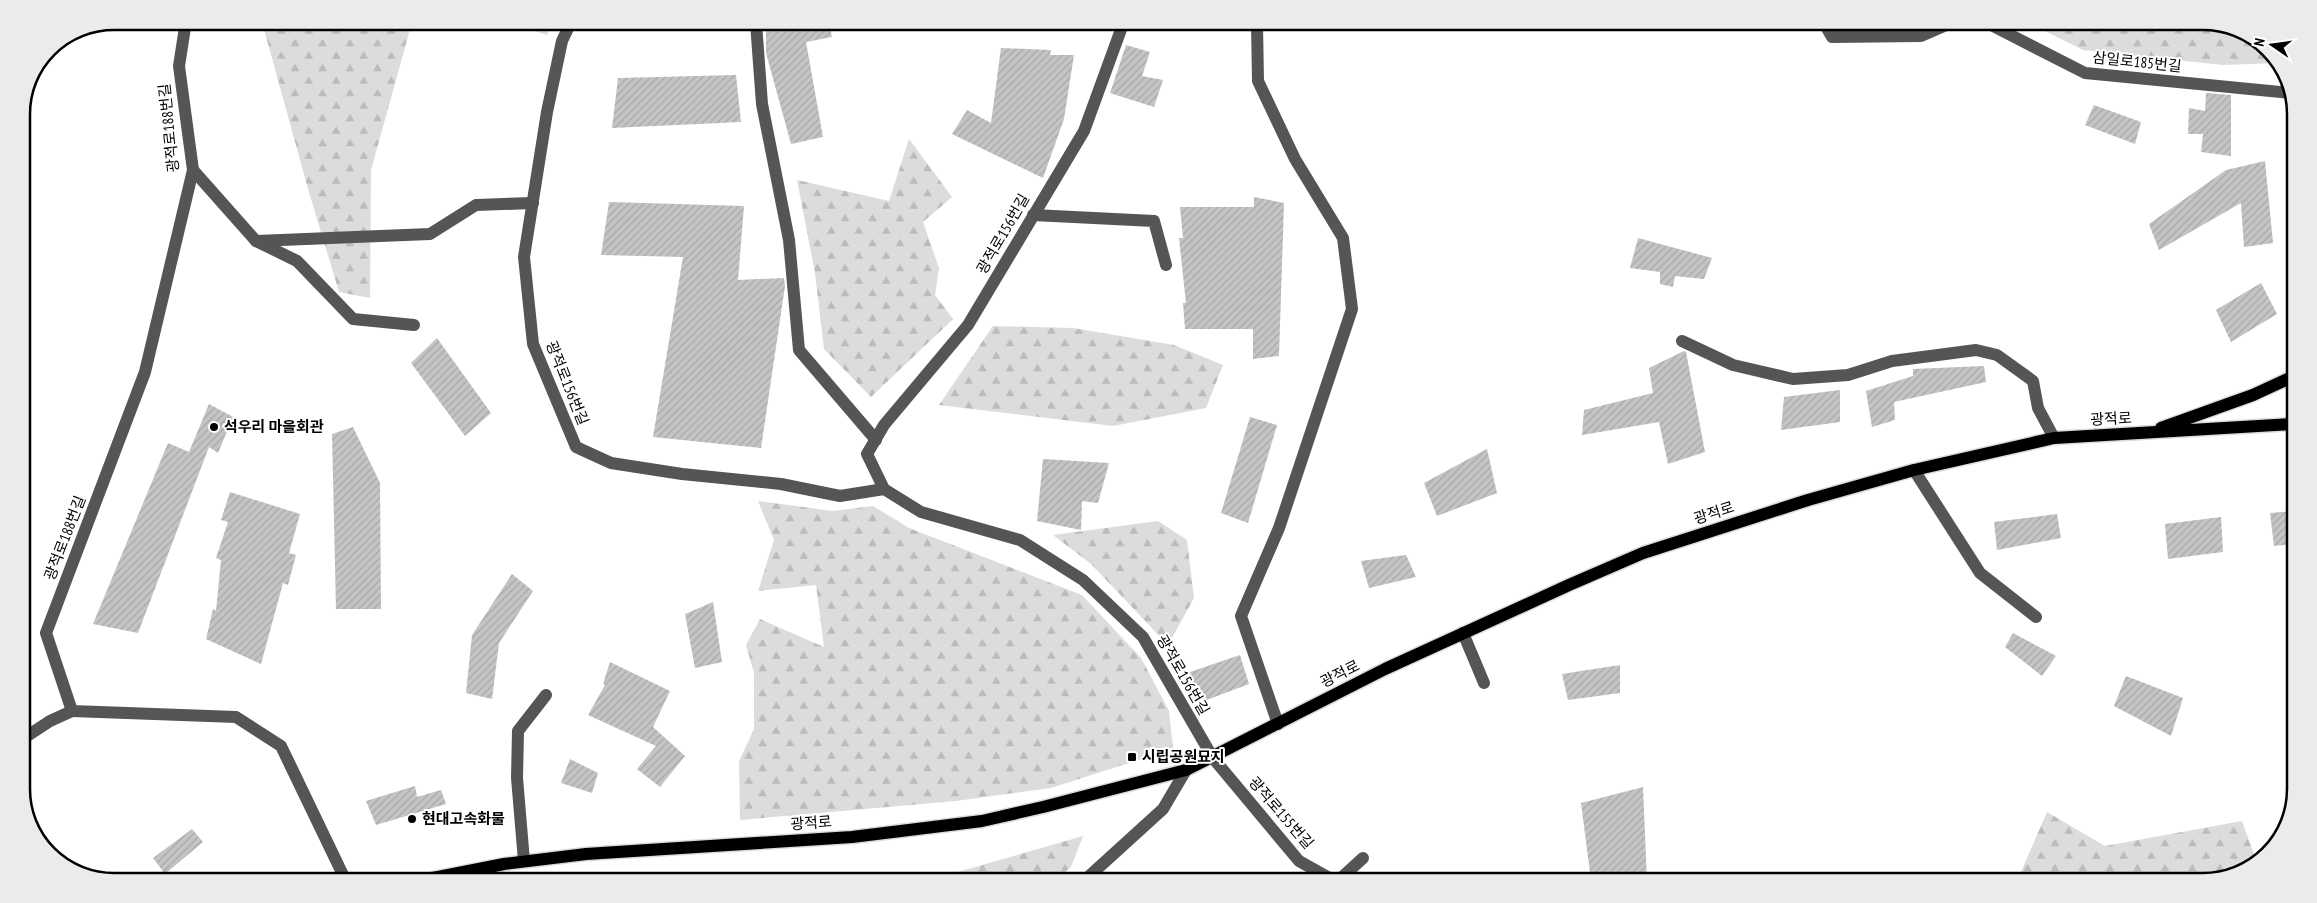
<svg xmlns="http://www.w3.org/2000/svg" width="2317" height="903" viewBox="0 0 2317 903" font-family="'PT Sans Narrow','Noto Sans KR',sans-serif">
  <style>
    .forest { fill: url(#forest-firs) }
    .building { fill: url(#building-hatch) }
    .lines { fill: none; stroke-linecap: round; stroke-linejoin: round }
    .major-casing { stroke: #dbdbdb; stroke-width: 15 }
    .minor { stroke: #555; stroke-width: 12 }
    .major { stroke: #000; stroke-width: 12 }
    .poi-dot { fill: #000; stroke: #fff; stroke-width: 2 }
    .labels { text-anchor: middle; stroke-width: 4; stroke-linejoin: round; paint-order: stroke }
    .street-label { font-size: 15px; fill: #000; stroke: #fff }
    .poi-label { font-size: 15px; font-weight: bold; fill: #000; stroke: #fff; text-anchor: start }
    .rim { fill: none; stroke: #000; stroke-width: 2.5 }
  </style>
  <defs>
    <pattern id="forest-firs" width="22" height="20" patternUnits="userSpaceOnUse" patternTransform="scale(1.25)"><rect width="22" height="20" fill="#dcdcdc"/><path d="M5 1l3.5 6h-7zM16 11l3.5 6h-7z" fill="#bbb"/></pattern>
    <pattern id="building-hatch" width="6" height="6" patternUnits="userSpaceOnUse" patternTransform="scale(1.25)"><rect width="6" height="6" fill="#c4c4c4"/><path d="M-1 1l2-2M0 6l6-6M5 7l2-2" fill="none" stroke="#a7a7a7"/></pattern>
  </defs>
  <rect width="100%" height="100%" fill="#fff"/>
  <g class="forest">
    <path d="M 262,22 L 412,22 L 371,170 L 370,298 L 339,292 L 308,189 Z"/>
    <path d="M 507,22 L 553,22 L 547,35 Z"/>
    <path d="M 2035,26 L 2233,26 L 2276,57 L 2278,63 L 2223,65 L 2083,50 Z"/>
    <path d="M 909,139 L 952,197 L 923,222 L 939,268 L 935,295 L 953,319 L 871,397 L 824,349 L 815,273 L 797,180 L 889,201 Z"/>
    <path d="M 993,326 L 1073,328 L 1174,345 L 1223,365 L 1206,408 L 1113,426 L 939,405 Z"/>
    <path d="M 758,501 L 833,511 L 873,506 L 909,528 L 1082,595 L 1141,658 L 1169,711 L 1173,749 L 1051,788 L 956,801 L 740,820 L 739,761 L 754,729 L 754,673 L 746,645 L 760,619 L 824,647 L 816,585 L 758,591 L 774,540 Z"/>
    <path d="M 1158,521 L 1187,540 L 1194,598 L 1168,645 L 1091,564 L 1053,535 Z"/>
    <path d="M 2047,812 L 2105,846 L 2242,821 L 2257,863 L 2255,866 L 2203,882 L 2017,881 Z"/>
    <path d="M 1083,836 L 1071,867 L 1057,879 L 933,879 Z"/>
  </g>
  <g class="building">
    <path d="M 766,23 L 829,23 L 832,37 L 806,42 L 823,137 L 791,144 L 766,53 Z"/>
    <path d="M 1126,45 L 1150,52 L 1142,76 L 1163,80 L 1154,107 L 1110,93 Z"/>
    <path d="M 1001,48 L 1051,50 L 1050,55 L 1074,55 L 1064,119 L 1043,178 L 952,134 L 967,110 L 991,123 Z"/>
    <path d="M 736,75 L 741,122 L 612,128 L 618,78 Z"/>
    <path d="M 2206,93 L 2231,95 L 2231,156 L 2201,152 L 2203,134 L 2188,134 L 2189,108 L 2205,111 Z"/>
    <path d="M 2094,105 L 2141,122 L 2135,144 L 2085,125 Z"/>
    <path d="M 2265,161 L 2273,243 L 2244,247 L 2241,203 L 2159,250 L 2149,224 L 2226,170 Z"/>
    <path d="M 1254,197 L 1284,203 L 1279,356 L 1253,359 L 1253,329 L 1185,329 L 1183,303 L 1186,303 L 1179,238 L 1183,238 L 1180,207 L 1254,207 Z"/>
    <path d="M 609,202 L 744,206 L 738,280 L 784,278 L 785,286 L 761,448 L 653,437 L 683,257 L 601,255 Z"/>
    <path d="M 1638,238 L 1712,258 L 1704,279 L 1675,276 L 1673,287 L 1660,284 L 1660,272 L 1630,268 Z"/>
    <path d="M 2261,283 L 2277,314 L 2231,342 L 2216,310 Z"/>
    <path d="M 437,338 L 491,413 L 465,436 L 411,363 Z"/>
    <path d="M 1684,351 L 1686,352 L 1705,452 L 1668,464 L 1659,422 L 1582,435 L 1584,410 L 1653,393 L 1649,368 Z"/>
    <path d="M 1984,366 L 1986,382 L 1894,402 L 1895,420 L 1872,427 L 1866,391 L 1913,376 L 1913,369 Z"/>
    <path d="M 1840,390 L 1840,422 L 1781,430 L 1784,397 Z"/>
    <path d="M 209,404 L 233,417 L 218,453 L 209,447 L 138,633 L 93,624 L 168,443 L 189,452 Z"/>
    <path d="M 1250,417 L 1277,425 L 1248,523 L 1221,513 Z"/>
    <path d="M 353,427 L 380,483 L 381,609 L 336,609 L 332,434 Z"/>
    <path d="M 1487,449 L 1497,493 L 1437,516 L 1424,483 Z"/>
    <path d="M 1043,459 L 1109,463 L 1098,503 L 1082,501 L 1081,530 L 1037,521 Z"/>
    <path d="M 230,492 L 300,514 L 289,553 L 296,555 L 288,585 L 283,583 L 261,664 L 206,639 L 213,609 L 216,611 L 221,560 L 216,558 L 228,522 L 221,520 Z"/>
    <path d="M 2293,511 L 2293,544 L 2274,546 L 2270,513 Z"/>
    <path d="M 2057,514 L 2061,538 L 1997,550 L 1994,522 Z"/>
    <path d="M 2221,517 L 2223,552 L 2168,559 L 2165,524 Z"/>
    <path d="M 1406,555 L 1416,577 L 1369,588 L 1361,561 Z"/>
    <path d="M 512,574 L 533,591 L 499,643 L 492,699 L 466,693 L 472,635 Z"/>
    <path d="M 713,602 L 722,662 L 695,668 L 685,614 Z"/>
    <path d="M 2013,633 L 2056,656 L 2042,676 L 2005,647 Z"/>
    <path d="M 1240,655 L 1249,684 L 1204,701 L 1189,695 L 1184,674 Z"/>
    <path d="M 610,662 L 670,691 L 653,727 L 685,756 L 660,787 L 637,769 L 656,746 L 588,715 L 605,685 L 603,684 Z"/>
    <path d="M 1620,665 L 1620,693 L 1568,700 L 1562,674 Z"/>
    <path d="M 2126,676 L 2183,698 L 2171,736 L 2114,706 Z"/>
    <path d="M 570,759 L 598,773 L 592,793 L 561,783 Z"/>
    <path d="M 415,786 L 417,797 L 441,790 L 446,804 L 376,825 L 366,801 Z"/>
    <path d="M 1643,787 L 1647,880 L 1591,880 L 1581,803 Z"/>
    <path d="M 192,829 L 203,842 L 165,874 L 153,858 Z"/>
  </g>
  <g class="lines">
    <g class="major-casing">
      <g id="major">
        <path d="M 2161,428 L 2253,395 L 2294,376"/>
        <path d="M 433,878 L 504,864 L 586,854 L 852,837 L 982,821 L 1043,807 L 1186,770 L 1385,669 L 1569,585 L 1643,553 L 1808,500 L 1914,470 L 2054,438 L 2293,424"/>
      </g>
    </g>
    <g class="minor">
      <path d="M 186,21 L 179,66 L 193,170 L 145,372 L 46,633 L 72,711 L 236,717 L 281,746 L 344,877"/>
      <path d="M 571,22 L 562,41 L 547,112 L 524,257 L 533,344 L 576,447 L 611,463 L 682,474 L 781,484 L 840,496 L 884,489"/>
      <path d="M 756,23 L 762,104 L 789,240 L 799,350 L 876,440"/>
      <path d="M 1123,24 L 1084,131 L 968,325 L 884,425 L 867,454 L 884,489 L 921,512 L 1020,540 L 1083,580 L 1143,637 L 1213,758 L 1299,861 L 1333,880"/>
      <path d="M 1257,24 L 1258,81 L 1295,159 L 1343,238 L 1352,309 L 1279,528 L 1241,616 L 1278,724"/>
      <path d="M 1825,25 L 1832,37 L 1921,36 L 1944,26"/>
      <path d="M 1993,26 L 2085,73 L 2290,93"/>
      <path d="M 193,170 L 256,241 L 297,261 L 353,319 L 414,325"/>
      <path d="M 1033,215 L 1154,221 L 1166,265"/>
      <path d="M 256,241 L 430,234 L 476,205 L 533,203"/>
      <path d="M 1682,341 L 1733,365 L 1793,379 L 1848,375 L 1892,361 L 1976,350 L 1997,355 L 2033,381 L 2038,408 L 2054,438"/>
      <path d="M 1914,470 L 1980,573 L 2036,617"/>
      <path d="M 1463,633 L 1484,683"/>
      <path d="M 21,740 L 50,721 L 72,711"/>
      <path d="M 524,861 L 517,778 L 518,731 L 546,695"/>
      <path d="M 1086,879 L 1163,809 L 1186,770"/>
      <path d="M 1339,880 L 1363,858"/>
    </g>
    <use href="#major" class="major"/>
  </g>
  <g class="poi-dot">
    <circle cx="214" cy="427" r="5"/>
    <rect x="1127" y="752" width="10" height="10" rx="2.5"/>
    <circle cx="412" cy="819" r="5"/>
  </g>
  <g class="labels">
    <g class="street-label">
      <text transform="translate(2137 62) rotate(6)" y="5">삼일로185번길</text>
      <text transform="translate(169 128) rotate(-96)" y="5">광적로188번길</text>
      <text transform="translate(1003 234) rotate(-60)" y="5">광적로156번길</text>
      <text transform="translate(567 383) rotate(68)" y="5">광적로156번길</text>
      <text transform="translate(2111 419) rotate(-3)" y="5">광적로</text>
      <text transform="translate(1714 513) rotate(-18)" y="5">광적로</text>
      <text transform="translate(65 538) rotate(-69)" y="5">광적로188번길</text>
      <text transform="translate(1340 674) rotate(-27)" y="5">광적로</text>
      <text transform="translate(1183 675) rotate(60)" y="5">광적로156번길</text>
      <text transform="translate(1281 813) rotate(49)" y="5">광적로155번길</text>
      <text transform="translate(811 823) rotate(-4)" y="5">광적로</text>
    </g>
    <g class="poi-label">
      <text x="224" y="432">석우리 마을회관</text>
      <text x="1142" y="762">시립공원묘지</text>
      <text x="422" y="824">현대고속화물</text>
    </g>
  </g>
  <path d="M0 0H2317V903H0ZM114 30H2203A84 84 0 0 1 2287 114V789A84 84 0 0 1 2203 873H114A84 84 0 0 1 30 789V114A84 84 0 0 1 114 30Z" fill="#ebebeb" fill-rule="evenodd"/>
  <path class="rim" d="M114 30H2203A84 84 0 0 1 2287 114V789A84 84 0 0 1 2203 873H114A84 84 0 0 1 30 789V114A84 84 0 0 1 114 30Z"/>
  <g transform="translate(2272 45) rotate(283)" stroke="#ffffff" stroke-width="4" paint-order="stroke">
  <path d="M0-4L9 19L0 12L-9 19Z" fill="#000000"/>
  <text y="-8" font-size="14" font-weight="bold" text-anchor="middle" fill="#000000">N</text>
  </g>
</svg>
